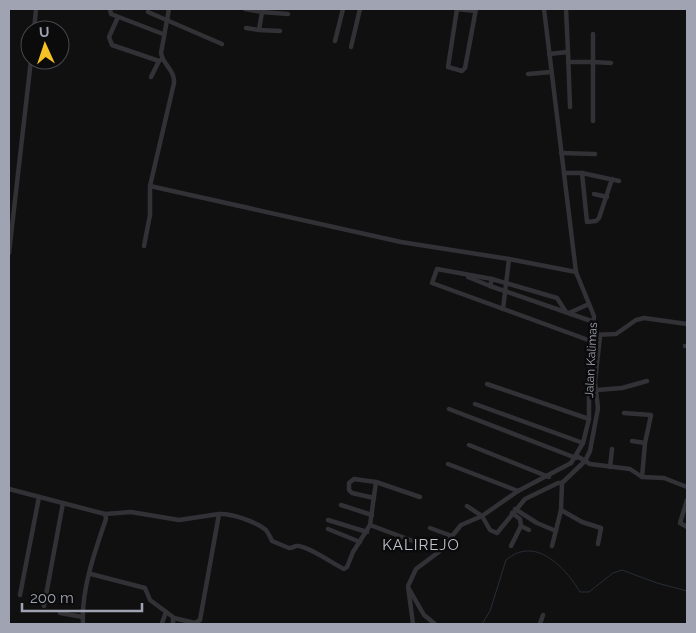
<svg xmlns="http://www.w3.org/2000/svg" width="696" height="633" viewBox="0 0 696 633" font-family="Raleway,sans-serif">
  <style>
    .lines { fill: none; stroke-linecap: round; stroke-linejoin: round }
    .stream { stroke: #262d35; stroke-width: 1 }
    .minor { stroke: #313136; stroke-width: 4.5 }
    .labels { text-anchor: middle; stroke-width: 5; stroke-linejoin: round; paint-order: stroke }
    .street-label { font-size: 12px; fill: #a0a4b2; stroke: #0b0b0c }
    .quarter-label { font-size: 15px; letter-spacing: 1px; fill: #c1c4ce; stroke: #0b0b0c }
  </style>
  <rect width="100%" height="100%" fill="#101011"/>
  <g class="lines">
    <path class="stream" d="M 482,624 L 490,611 L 506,560 C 535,535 565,567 580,592 L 589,592 L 613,573 L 622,570 L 657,583 L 687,591"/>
    <g class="minor">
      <path d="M 110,9 L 111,14 L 163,34"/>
      <path d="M 169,9 L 161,53 C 163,65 175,70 174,83 L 150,186 L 401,242 L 509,259 L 576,272"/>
      <path d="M 245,9 L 262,12 L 259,30 L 246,28"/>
      <path d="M 457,9 L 448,67 L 462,71 L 465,68 L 476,9"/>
      <path d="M 457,9 L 475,11"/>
      <path d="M 148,12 L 222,44"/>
      <path d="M 262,12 L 288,14"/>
      <path d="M 118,17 L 109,37 L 112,45 L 159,61 L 162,59"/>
      <path d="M 34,30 L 36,9"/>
      <path d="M 259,30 L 280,31"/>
      <path d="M 335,41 L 343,9"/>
      <path d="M 351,47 L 360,9"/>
      <path d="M 568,52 L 570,107"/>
      <path d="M 549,54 L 568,52 L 566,9"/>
      <path d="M 568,62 L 593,62 L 593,34"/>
      <path d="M 528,74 L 551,72"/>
      <path d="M 151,77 L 159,61"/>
      <path d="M 593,121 L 593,62 L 611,63"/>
      <path d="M 561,153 L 595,154"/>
      <path d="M 564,173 L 582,173 L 587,222 L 596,221 L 599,218 L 612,179"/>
      <path d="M 582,173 L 619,181"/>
      <path d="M 594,194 L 607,197"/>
      <path d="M 144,246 L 150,215 L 150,186"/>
      <path d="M 9,253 L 31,60"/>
      <path d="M 468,277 L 490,286"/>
      <path d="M 492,279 L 490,286 L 594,322"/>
      <path d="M 503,309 L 509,259"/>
      <path d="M 566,312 L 557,298 L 492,279 L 437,269 L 432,283 L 591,341"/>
      <path d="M 569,313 L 589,304"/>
      <path d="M 592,335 L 616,334 L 636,320 L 644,318 L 687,324"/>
      <path d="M 685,346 L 687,346"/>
      <path d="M 487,384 L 589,419"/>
      <path d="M 597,390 L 622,388 L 647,381"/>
      <path d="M 475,404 L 583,443"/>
      <path d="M 449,409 L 576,458"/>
      <path d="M 624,413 L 651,415 L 645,443"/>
      <path d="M 632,441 L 645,443 L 642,477"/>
      <path d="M 469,445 L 549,477"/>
      <path d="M 577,456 L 590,464 L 630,469 L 642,477 L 664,478 L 687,487"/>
      <path d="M 448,464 L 518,491"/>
      <path d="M 610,467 L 612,449"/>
      <path d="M 9,489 L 105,514 L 106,519 C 95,551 81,590 83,624"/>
      <path d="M 374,498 L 352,493 L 349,490 L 349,483 L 354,479 L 376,482"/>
      <path d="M 687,500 L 680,523 L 687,527"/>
      <path d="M 341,505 L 372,515"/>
      <path d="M 467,506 L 482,516 L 490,530 L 497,533 L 525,499 L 558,483 L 562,483"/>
      <path d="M 515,509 L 537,523 L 556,531"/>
      <path d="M 561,510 L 582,522 L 601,528 L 598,544"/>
      <path d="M 105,514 L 131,512 L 179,520 L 219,514 L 200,620 L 195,623 L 174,618"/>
      <path d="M 219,514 C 232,513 256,522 266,530 C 269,534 270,537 272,541 L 289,548 C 292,548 294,547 296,546 C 305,544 335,565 344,569 L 347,567 L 353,552 L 370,525 L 440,551"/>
      <path d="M 328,520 L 367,532"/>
      <path d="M 370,525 L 376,482 L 420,497"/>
      <path d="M 521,526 L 529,530"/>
      <path d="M 430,528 L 452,536"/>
      <path d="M 328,529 L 360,542"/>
      <path d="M 511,546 L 521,526 L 520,519 L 512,513"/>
      <path d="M 552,546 L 561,510 L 562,483 L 585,461 L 590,451 L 598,408 L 595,382 L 600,336"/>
      <path d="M 91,574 L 145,588 L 150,600 L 173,617 L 173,624"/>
      <path d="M 409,589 L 424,615 L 435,624"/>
      <path d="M 20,595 L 39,497"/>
      <path d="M 44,606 L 63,503"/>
      <path d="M 60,613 L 83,617"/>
      <path d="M 162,623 L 166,612"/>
      <path d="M 413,624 L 408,586 L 416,569 L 440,551 L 461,525 L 482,516 L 518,491 L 571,463 L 583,443 L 589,419 L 589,383 L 594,316 L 576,272 L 544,9"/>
      <path d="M 540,624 L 543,615"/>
    </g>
  </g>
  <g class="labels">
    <g class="street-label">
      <text transform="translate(591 360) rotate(-87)" y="4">Jalan Kalimas</text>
    </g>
    <g class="quarter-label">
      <text x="421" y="550">KALIREJO</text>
    </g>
  </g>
  <rect width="696" height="633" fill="none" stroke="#a0a4b2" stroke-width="20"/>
  <g transform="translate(45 45) rotate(357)"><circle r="24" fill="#0b0b0c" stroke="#47484e"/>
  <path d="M0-4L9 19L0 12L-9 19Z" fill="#f4c224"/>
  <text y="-8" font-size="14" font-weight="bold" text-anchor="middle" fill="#a0a4b2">U</text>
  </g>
  <path d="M22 603v8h120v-8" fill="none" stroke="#a0a4b2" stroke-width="2.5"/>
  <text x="30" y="603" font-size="15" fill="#a0a4b2" stroke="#0b0b0c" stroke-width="4" paint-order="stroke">200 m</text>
</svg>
